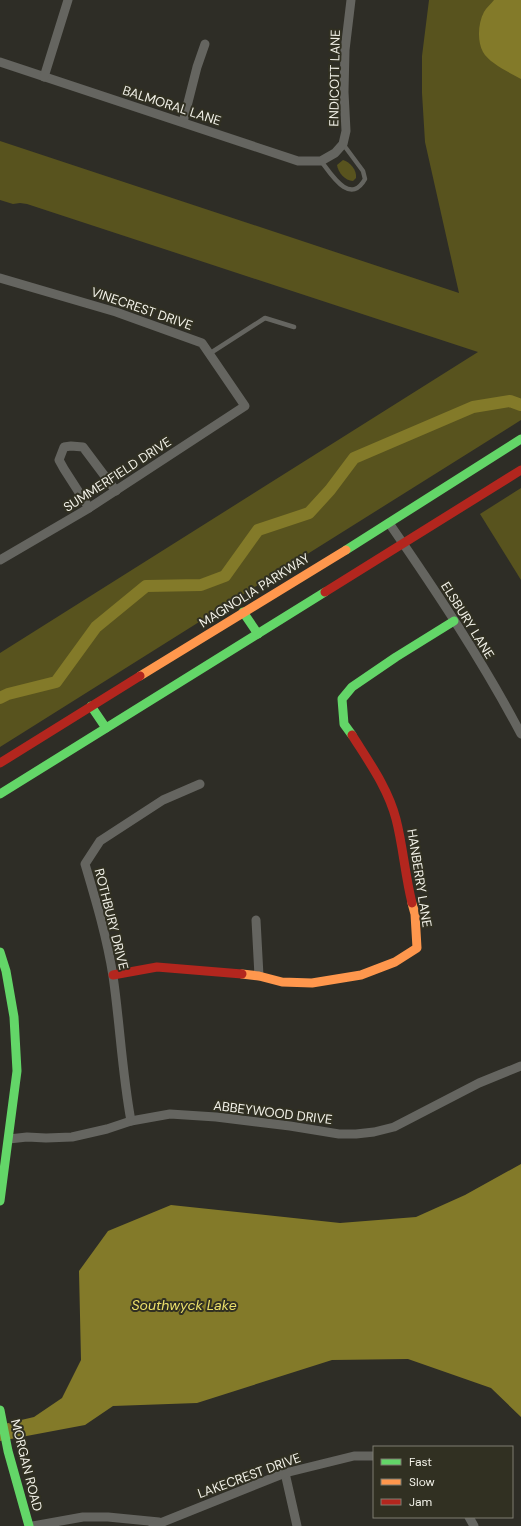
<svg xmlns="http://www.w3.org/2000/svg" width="521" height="1526" viewBox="0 0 521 1526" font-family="'DM Sans',sans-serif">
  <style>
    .green { fill: #58531e }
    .water { fill: #837a29 }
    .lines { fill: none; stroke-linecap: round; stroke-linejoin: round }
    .canal { stroke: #837a29; stroke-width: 12 }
    .lane { stroke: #656560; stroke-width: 4.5 }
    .street { stroke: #656560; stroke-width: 9 }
    .fast { stroke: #63d668; stroke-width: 9 }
    .slow { stroke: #ff974d; stroke-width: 9 }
    .jam { stroke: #b3261e; stroke-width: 9 }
    .labels { text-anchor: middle; stroke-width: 4; stroke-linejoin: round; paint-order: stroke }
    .street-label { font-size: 13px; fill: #f2f1e8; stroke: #313022 }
    .water-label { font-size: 14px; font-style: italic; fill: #ece06b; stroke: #313022 }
  </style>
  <rect width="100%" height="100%" fill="#2e2d26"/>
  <g class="green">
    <path d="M 429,0 L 521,0 L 521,420 L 0,747 L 0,653 L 478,352 L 27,204 L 20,203 L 13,204 L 0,200 L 0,141 L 459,293 L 425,142 L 422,93 L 422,56 Z"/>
    <path d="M 343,160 C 350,162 357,170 356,178 L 353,181 C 345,181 338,172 337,165 Z"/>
    <path d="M 521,488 L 521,580 L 480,514 Z"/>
  </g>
  <g class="water">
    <path d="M 494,0 L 521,0 L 521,79 C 510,73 489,63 483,52 C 477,41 478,23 484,12 C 486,8 491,4 494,0 Z"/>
    <path d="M 521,1164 L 521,1417 L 491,1388 L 408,1359 L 332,1360 L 197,1403 L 113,1406 L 85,1425 L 0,1441 L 0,1425 L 34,1417 L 62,1398 L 81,1360 L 79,1271 L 108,1231 L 171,1205 L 340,1223 L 416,1217 L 465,1195 Z"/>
  </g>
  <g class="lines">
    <path class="canal" d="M 0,698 L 8,694 L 56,682 L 96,627 L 146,586 L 201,585 L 225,576 L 258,530 L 309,513 L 330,490 L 354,458 L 473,407 L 510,401 L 521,405"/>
    <g class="lane">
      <path d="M 321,161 C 331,174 350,206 365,179 L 363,171 L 343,144"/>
      <path d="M 209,354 L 265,318 L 294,327"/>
    </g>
    <g class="street">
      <path d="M 0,62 L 298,161 L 321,161 L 335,153 L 343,144 L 346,131 L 344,92 L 345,50 L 351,0"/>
      <path d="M 44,77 L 68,0"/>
      <path d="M 183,122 L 197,67 L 205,44"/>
      <path d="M 0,278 L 116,312 L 202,343 L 245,406 L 89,508 L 0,560"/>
      <path d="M 89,508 L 64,469 L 59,460 L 64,447 L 71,446 L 83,447 L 116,491"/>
      <path d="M 389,523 C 436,591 482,660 521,734"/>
      <path d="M 256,920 L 259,976"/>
      <path d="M 131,1121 C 122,1073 120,1024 113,976 C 107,938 96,901 85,864 L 100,841 L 163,800 L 200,784"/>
      <path d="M 9,1139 L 27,1137 L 46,1138 L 72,1137 L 107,1129 L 131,1121 L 170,1114 L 216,1117 L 290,1126 L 339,1134 L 356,1134 L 374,1132 L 394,1127 L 479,1083 L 521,1066"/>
      <path d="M 285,1473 L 297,1526"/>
      <path d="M 469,1517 L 474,1526"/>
      <path d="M 33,1526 L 83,1517 L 108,1517 L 159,1522"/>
      <path d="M 153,1526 L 285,1473 L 354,1456 L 374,1456"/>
    </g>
    <g class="fast">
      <path d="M 346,550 L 521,439"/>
      <path d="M 243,612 L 258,634"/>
      <path d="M 91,706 L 106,728"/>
      <path d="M 352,735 L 344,724 L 342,699 L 352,687 L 396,657 L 454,621"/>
      <path d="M 0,794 L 325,592"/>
      <path d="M 0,952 L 6,971 L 14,1017 L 17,1071 L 0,1201"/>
      <path d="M 0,1410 L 8,1451 L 29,1526"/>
    </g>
    <g class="slow">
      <path d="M 140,676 L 346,550"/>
      <path d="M 242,974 L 259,976 L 282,982 L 312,983 L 361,975 L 395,962 L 417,948 L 415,914 L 412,903"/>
    </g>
    <g class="jam">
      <path d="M 325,592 L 521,470"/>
      <path d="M 352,735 C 369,762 388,788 396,819 C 403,846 405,875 412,903"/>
      <path d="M 0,763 L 140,676"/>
      <path d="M 113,975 L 157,967 L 242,974"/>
    </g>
  </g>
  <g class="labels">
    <g class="street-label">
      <text transform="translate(334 78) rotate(-89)" y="5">ENDICOTT LANE</text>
      <text transform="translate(172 105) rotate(18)" y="5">BALMORAL LANE</text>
      <text transform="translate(142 308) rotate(19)" y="5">VINECREST DRIVE</text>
      <text transform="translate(117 474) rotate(-33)" y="5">SUMMERFIELD DRIVE</text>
      <text transform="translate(254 590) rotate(-32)" y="5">MAGNOLIA PARKWAY</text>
      <text transform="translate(468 620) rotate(58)" y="5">ELSBURY LANE</text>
      <text transform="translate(420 878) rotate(81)" y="5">HANBERRY LANE</text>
      <text transform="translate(112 919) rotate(76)" y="5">ROTHBURY DRIVE</text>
      <text transform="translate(273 1112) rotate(7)" y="5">ABBEYWOOD DRIVE</text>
      <text transform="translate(27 1465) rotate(76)" y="5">MORGAN ROAD</text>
      <text transform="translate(249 1475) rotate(-20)" y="5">LAKECREST DRIVE</text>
    </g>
    <g class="water-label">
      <text x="184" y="1310">Southwyck Lake</text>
    </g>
  </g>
  <rect x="373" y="1446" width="140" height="72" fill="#313022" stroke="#7e7d71"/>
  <rect x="381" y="1459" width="20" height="6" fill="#63d668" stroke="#7e7d71"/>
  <text x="409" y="1466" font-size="12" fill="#f2f1e8">Fast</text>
  <rect x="381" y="1479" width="20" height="6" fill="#ff974d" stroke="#7e7d71"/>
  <text x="409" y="1486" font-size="12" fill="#f2f1e8">Slow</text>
  <rect x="381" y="1499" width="20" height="6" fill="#b3261e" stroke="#7e7d71"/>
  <text x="409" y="1506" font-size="12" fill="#f2f1e8">Jam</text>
</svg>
